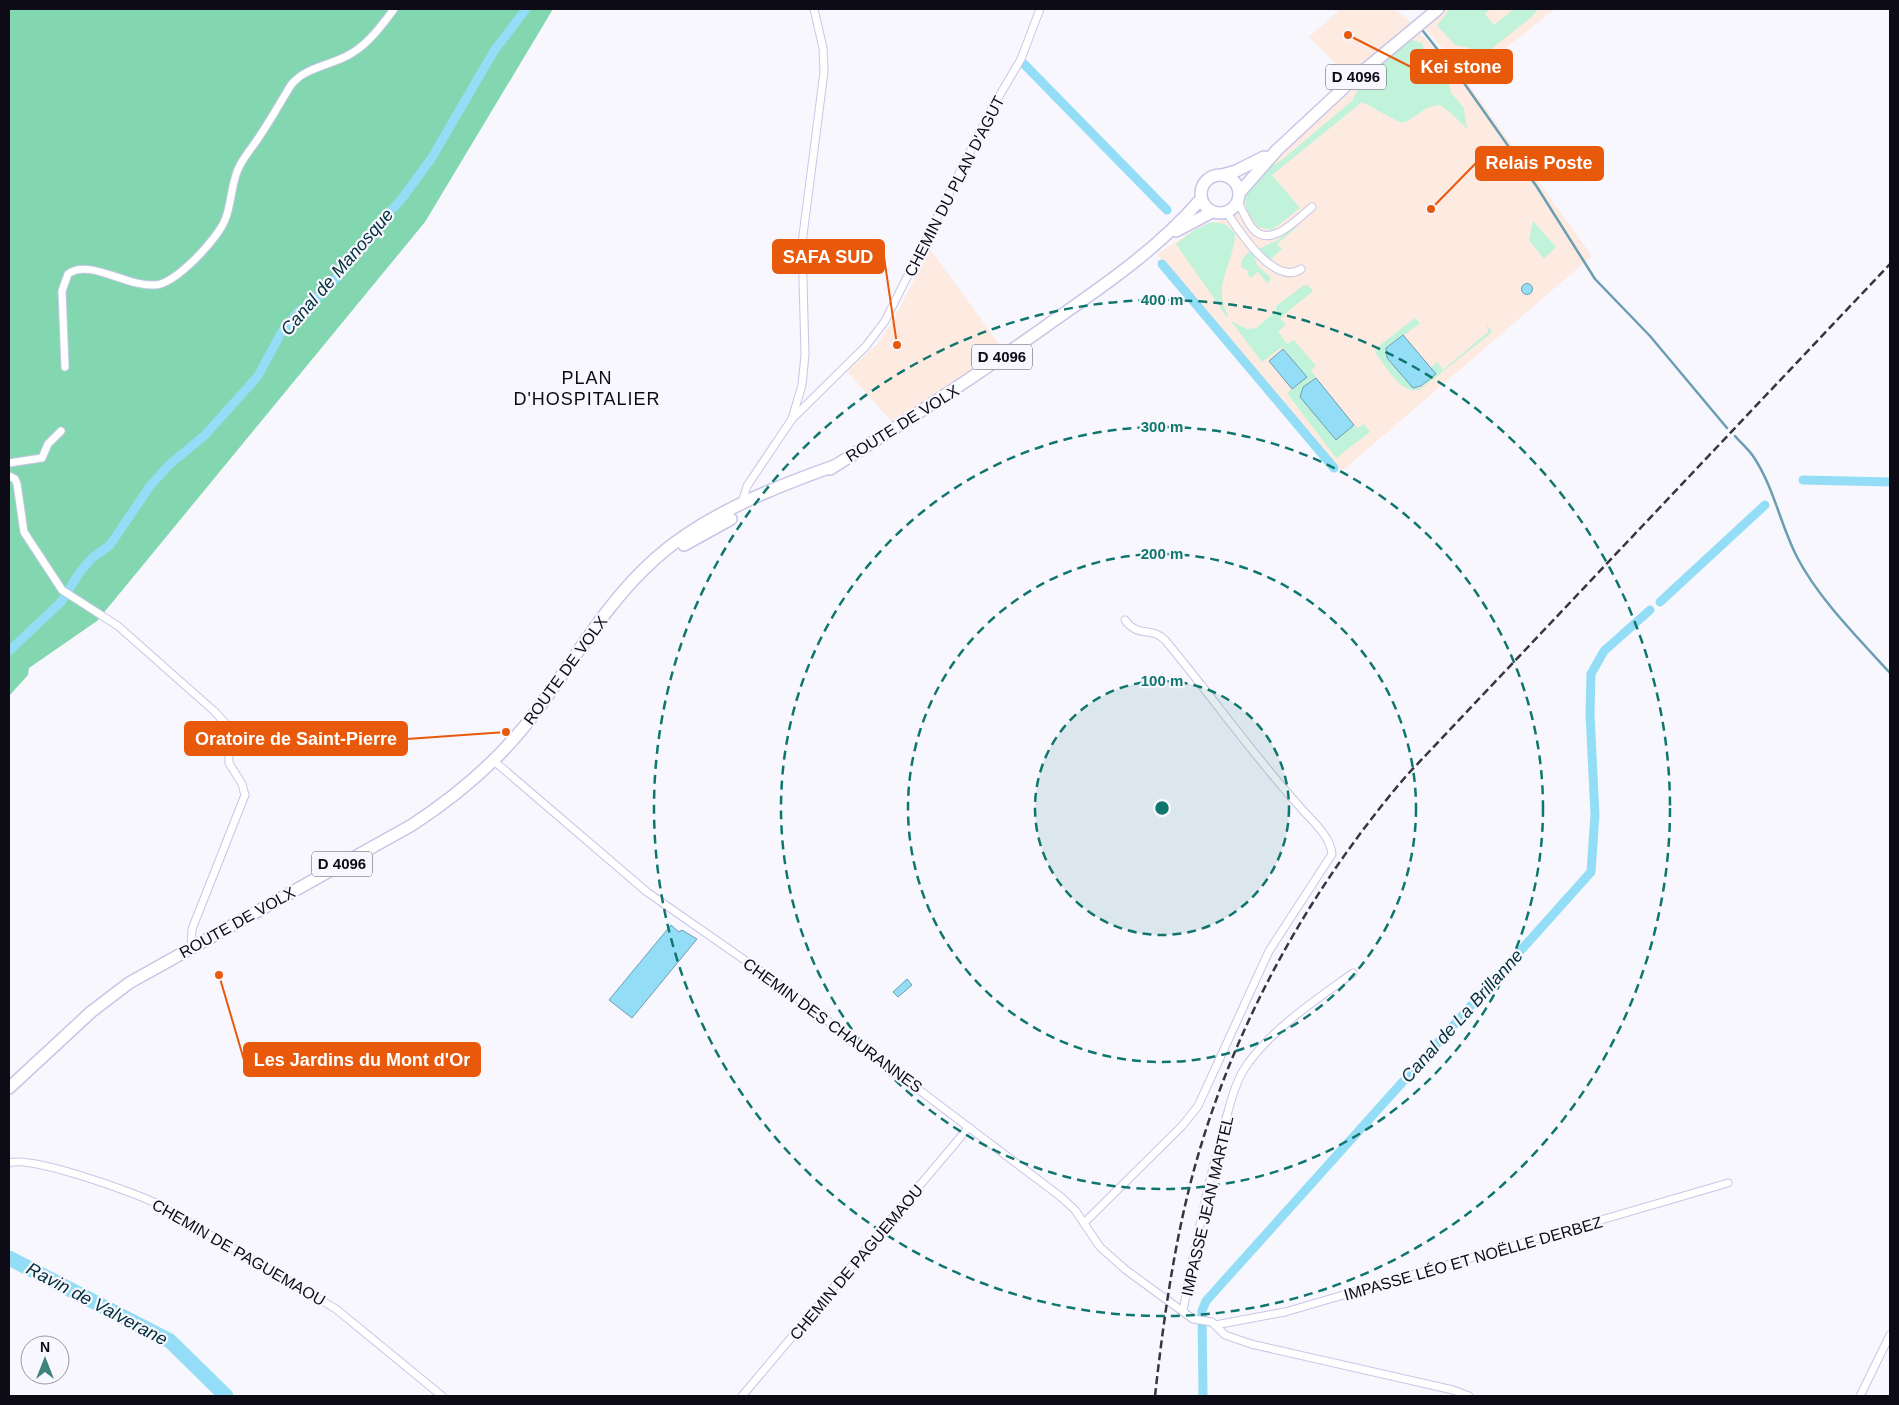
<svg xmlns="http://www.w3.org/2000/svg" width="1899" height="1405" viewBox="0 0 1899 1405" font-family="Arial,sans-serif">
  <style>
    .commercial { fill: #fdeae1 }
    .green { fill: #c0f3d9 }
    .forest { fill: #82d7b0 }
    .water { fill: #94ddf6; stroke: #6b9eb3 }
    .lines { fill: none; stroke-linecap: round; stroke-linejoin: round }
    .stream { stroke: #6b9eb3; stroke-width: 2.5 }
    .canal { stroke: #94ddf6; stroke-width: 9 }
    .river { stroke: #94ddf6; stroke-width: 15 }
    .minor-casing { stroke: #c9c5e7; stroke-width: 9 }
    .primary-casing { stroke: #c9c5e7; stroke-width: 14 }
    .minor { stroke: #fff; stroke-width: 7 }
    .primary { stroke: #fff; stroke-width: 11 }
    .rail { stroke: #373640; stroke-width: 2.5; stroke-dasharray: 8 4; stroke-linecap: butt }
    .ring { fill: none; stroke: #0f766e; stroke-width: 2.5; stroke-dasharray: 9 6 }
    .labels { text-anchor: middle; stroke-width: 4.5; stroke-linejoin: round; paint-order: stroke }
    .shield { fill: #f8f7fe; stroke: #53525c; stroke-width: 1 }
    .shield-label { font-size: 15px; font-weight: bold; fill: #0c0b16 }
    .street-label { font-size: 16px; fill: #0c0b16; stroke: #f8f7fe }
    .water-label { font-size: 18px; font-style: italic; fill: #01303d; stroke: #f8f7fe }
    .neighbourhood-label { font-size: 18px; letter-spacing: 1px; fill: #0c0b16; stroke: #f8f7fe }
    .centre { fill: #0f766e; stroke: #f8f7fe; stroke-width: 2.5 }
    .ring-label { font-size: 15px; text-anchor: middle; font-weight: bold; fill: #0f766e; stroke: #f8f7fe; stroke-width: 4.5; stroke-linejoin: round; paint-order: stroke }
    .leader { fill: none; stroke: #e8590c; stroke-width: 2 }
    .callout-dot { fill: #e8590c; stroke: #f8f7fe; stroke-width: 2 }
    .callout { fill: #e8590c; stroke: #e8590c; stroke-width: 2 }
    .callout-label { font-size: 18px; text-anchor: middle; font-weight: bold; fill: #fff }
  </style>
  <rect width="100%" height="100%" fill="#f8f7fe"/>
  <g class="commercial">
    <path d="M 1341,9 L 1394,9 L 1412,23 L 1355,68 L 1338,66 L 1309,37 Z"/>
    <path d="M 1444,9 L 1555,9 L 1469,77 L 1423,27 Z"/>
    <path d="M 1417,30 L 1464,78 L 1592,256 L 1342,471 L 1157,254 L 1201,225 L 1227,219 L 1270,160 L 1355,88 Z"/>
    <path d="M 930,249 L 1002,348 L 938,393 L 891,421 L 847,371 L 877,344 L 895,317 Z"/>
  </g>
  <g class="green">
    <path d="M 1450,9 L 1490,9 L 1485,14 L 1494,25 L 1514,9 L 1538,9 L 1533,16 L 1478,59 L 1470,57 L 1470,48 L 1455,45 L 1437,25 Z"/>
    <path d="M 1408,39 L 1422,43 L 1427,59 L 1447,72 L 1451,93 L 1464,108 L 1467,129 L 1451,113 L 1440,105 C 1423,105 1416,120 1401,123 L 1362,102 L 1272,175 L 1300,208 L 1272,230 L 1258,227 C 1254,221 1247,214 1246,206 C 1243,189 1262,165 1278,163 L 1352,101 L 1362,82 Z"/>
    <path d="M 1533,221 L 1556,247 L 1544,259 L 1529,240 Z"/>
    <path d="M 1211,222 L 1225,224 L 1235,233 C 1234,266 1211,283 1228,315 L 1227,317 L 1176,244 L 1193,231 Z"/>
    <path d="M 1295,225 L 1297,227 L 1277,244 L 1282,249 L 1270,260 L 1258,249 L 1278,240 Z"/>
    <path d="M 1250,251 L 1253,252 L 1257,265 L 1271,278 L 1268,284 L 1258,272 L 1251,278 L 1247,274 L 1249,271 L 1241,267 L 1242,259 Z"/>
    <path d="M 1304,285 L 1309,286 L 1313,291 L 1280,318 L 1286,325 L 1278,331 L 1287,344 L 1294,340 L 1316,366 L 1311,370 L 1316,377 L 1302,387 L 1300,396 L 1335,440 L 1355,425 L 1358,428 L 1364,424 L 1370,432 L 1336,458 L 1287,393 L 1307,377 L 1282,347 L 1262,362 L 1231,321 L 1247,329 L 1256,328 L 1276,311 L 1276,306 Z"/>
    <path d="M 1415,318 L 1420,323 L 1386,349 L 1387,358 L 1413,388 L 1421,388 L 1436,374 L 1431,368 L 1437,362 L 1443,370 L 1489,331 L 1486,324 L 1491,330 L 1491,333 L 1421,389 C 1402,397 1386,366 1376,354 L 1375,349 Z"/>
  </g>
  <path class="forest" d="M 9,9 L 553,9 L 425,222 L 97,621 L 29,668 L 28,675 L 9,696 Z"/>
  <g class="water">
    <circle cx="1527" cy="289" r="5.5"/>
    <path d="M 1403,335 L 1436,374 L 1421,386 L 1413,388 L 1387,358 L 1386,348 Z"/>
    <path d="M 1283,349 L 1307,377 L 1292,389 L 1269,361 Z"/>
    <path d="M 1316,378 L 1354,425 L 1336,440 L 1300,397 L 1303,387 Z"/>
    <path d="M 671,925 L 679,932 L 682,930 L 697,939 L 632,1018 L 609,1000 Z"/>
    <path d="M 907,979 L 912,985 L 898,997 L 893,992 Z"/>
  </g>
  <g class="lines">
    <g class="stream">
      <path d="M 1423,31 L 1464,83 L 1537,187 L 1595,279 L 1650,336 L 1727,428"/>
      <path d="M 1735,436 C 1740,442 1748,449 1753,456 C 1774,487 1780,524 1797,557 C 1818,598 1859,639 1890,673"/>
    </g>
    <g class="canal">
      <path d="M 1024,64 L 1167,210"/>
      <path d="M 1162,264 L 1334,468"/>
      <path d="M 1803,480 L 1890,482"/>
      <path d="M 1660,602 L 1765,505"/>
      <path d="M 9,651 L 61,602 L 80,572 L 92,558 L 110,545 L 150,486 L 169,465 L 205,435 L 258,376 L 281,333 L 298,312 L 315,300 L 333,282 L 374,228 L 400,201 L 431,159 L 494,51 L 526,9"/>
      <path d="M 1203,1396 L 1202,1311 L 1206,1301 L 1591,872 L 1595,815 L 1590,714 L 1591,674 L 1604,651 L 1650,610"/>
    </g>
    <path class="river" d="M 9,1258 L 170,1341 L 226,1396"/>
    <g class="minor-casing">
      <g id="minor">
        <path d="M 1238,202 C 1243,211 1247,223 1254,230 C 1272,248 1298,218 1312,207"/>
        <path d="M 1227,213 C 1240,232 1275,287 1301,269"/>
        <path d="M 65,367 L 62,291 L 68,274 C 89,258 126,287 155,285 C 176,284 217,239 225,220 C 232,203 231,181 240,165 C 246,154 255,144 261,134 C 272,118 281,101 291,85 C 306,66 332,66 352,53 C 369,43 382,25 394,9"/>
        <path d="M 792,419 L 866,346 L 885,321 L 991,110 L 1021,59 L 1040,9"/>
        <path d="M 9,463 L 42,458 L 48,444 L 61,431"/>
        <path d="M 9,476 L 15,479 L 17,484 L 24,532 L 62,590 L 118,626 L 214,711 L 228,726 L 229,763 L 242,784 L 245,795 L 192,929 L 191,948"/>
        <path d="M 741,506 L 747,486 L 792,419 L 802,385 L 805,355 L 802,243 L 824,72 L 823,48 L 814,9"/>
        <path d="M 494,761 L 647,892 L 779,984 L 1061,1197 L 1075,1210 L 1100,1247 L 1126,1270 L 1193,1319 L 1212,1322 L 1225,1335 L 1251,1344 L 1453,1390 L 1469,1396"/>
        <path d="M 9,1163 C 31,1155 136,1193 160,1205 L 336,1309 L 442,1396"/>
        <path d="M 1084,1223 L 1182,1126 L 1198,1106 L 1269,951 L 1332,854 C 1330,835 1311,820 1300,807 C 1252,754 1211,695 1165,640 C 1152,626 1139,639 1125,620"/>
        <path d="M 1183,1311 C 1194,1251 1206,1192 1222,1133 C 1229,1110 1234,1081 1249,1062 C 1276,1026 1317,999 1353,973"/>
        <path d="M 1215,1325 L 1285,1312 L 1728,1183"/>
        <path d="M 742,1396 L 969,1127"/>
        <path d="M 1860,1396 L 1890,1335"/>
      </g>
    </g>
    <g class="primary-casing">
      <g id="primary">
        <circle cx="1220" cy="194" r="19"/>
        <path d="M 1222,175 L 1236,171 L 1264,157"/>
        <path d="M 1240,192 L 1277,150 L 1350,82 L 1438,9"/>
        <path d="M 1176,231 L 1212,212"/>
        <path d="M 830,469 C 904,423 977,375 1049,324 C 1103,286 1158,249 1201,199"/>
        <path d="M 684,545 L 731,519"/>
        <path d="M 9,1088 L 91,1012 L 129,983 L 412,825 C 461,793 503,757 537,710 C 575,659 607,601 656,558 C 704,515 775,487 834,466"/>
      </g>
    </g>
    <use href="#minor" class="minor"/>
    <use href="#primary" class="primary"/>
    <path class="rail" d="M 1155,1396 C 1163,1324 1173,1251 1191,1181 C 1230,1031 1307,892 1407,775 L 1890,264"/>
  </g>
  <circle cx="1162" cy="808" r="127" fill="#0f766e" fill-opacity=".12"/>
  <g class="ring">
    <circle cx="1162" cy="808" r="127"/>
    <circle cx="1162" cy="808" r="254"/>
    <circle cx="1162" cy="808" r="381"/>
    <circle cx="1162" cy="808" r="508"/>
  </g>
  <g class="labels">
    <g class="shield">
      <rect x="1326" y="64.5" width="60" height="25" rx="4"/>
      <rect x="972" y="344.5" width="60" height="25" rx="4"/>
      <rect x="312" y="851.5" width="60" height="25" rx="4"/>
    </g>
    <g class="shield-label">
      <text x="1356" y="82">D 4096</text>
      <text x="1002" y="362">D 4096</text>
      <text x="342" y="869">D 4096</text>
    </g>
    <g class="street-label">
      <text transform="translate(954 186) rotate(-63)" y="6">CHEMIN DU PLAN D'AGUT</text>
      <text transform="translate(902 423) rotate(-32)" y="6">ROUTE DE VOLX</text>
      <text transform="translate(565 670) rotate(-54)" y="6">ROUTE DE VOLX</text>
      <text transform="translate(237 922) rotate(-29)" y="6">ROUTE DE VOLX</text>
      <text transform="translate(833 1025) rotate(36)" y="6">CHEMIN DES CHAURANNES</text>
      <text transform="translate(1207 1206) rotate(-77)" y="6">IMPASSE JEAN MARTEL</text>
      <text transform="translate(239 1252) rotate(30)" y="6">CHEMIN DE PAGUEMAOU</text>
      <text transform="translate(1473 1258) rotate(-16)" y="6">IMPASSE LÉO ET NOËLLE DERBEZ</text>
      <text transform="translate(856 1262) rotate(-50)" y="6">CHEMIN DE PAGUEMAOU</text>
    </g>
    <g class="water-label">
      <text transform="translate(337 272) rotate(-49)" y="6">Canal de Manosque</text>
      <text transform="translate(1462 1016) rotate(-48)" y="6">Canal de La Brillanne</text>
      <text transform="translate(97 1304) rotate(28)" y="6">Ravin de Valverane</text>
    </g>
    <g class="neighbourhood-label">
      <text x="587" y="384">PLAN<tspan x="587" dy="21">D'HOSPITALIER</tspan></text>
    </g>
  </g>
  <circle cx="1162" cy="808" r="8" class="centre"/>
  <g class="ring-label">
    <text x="1162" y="305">400 m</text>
    <text x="1162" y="432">300 m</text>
    <text x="1162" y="559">200 m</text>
    <text x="1162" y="686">100 m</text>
  </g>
  <path class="leader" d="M1348 35L1411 67M1431 209L1476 163M897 345L884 257M506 732L407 739M219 975L244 1060"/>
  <g class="callout-dot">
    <circle cx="1348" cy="35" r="5"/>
    <circle cx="1431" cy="209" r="5"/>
    <circle cx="897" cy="345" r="5"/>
    <circle cx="506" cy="732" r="5"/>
    <circle cx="219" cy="975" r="5"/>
  </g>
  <g class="callout">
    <rect x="1411" y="50" width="101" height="33" rx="5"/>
    <rect x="1476" y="147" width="127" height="33" rx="5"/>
    <rect x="773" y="240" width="111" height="33" rx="5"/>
    <rect x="185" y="722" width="222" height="33" rx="5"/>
    <rect x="244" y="1043" width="236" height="33" rx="5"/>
  </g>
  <g class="callout-label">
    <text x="1461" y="73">Kei stone</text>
    <text x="1539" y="169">Relais Poste</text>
    <text x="828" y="263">SAFA SUD</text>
    <text x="296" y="745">Oratoire de Saint-Pierre</text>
    <text x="362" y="1066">Les Jardins du Mont d'Or</text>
  </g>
  <rect width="1899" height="1405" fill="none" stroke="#0c0b16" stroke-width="20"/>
  <g transform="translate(45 1360)"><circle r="24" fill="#f8f7fe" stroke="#9a99a1"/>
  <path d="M0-4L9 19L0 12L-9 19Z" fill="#3c837d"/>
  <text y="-8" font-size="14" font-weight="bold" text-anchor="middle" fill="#0c0b16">N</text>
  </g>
</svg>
